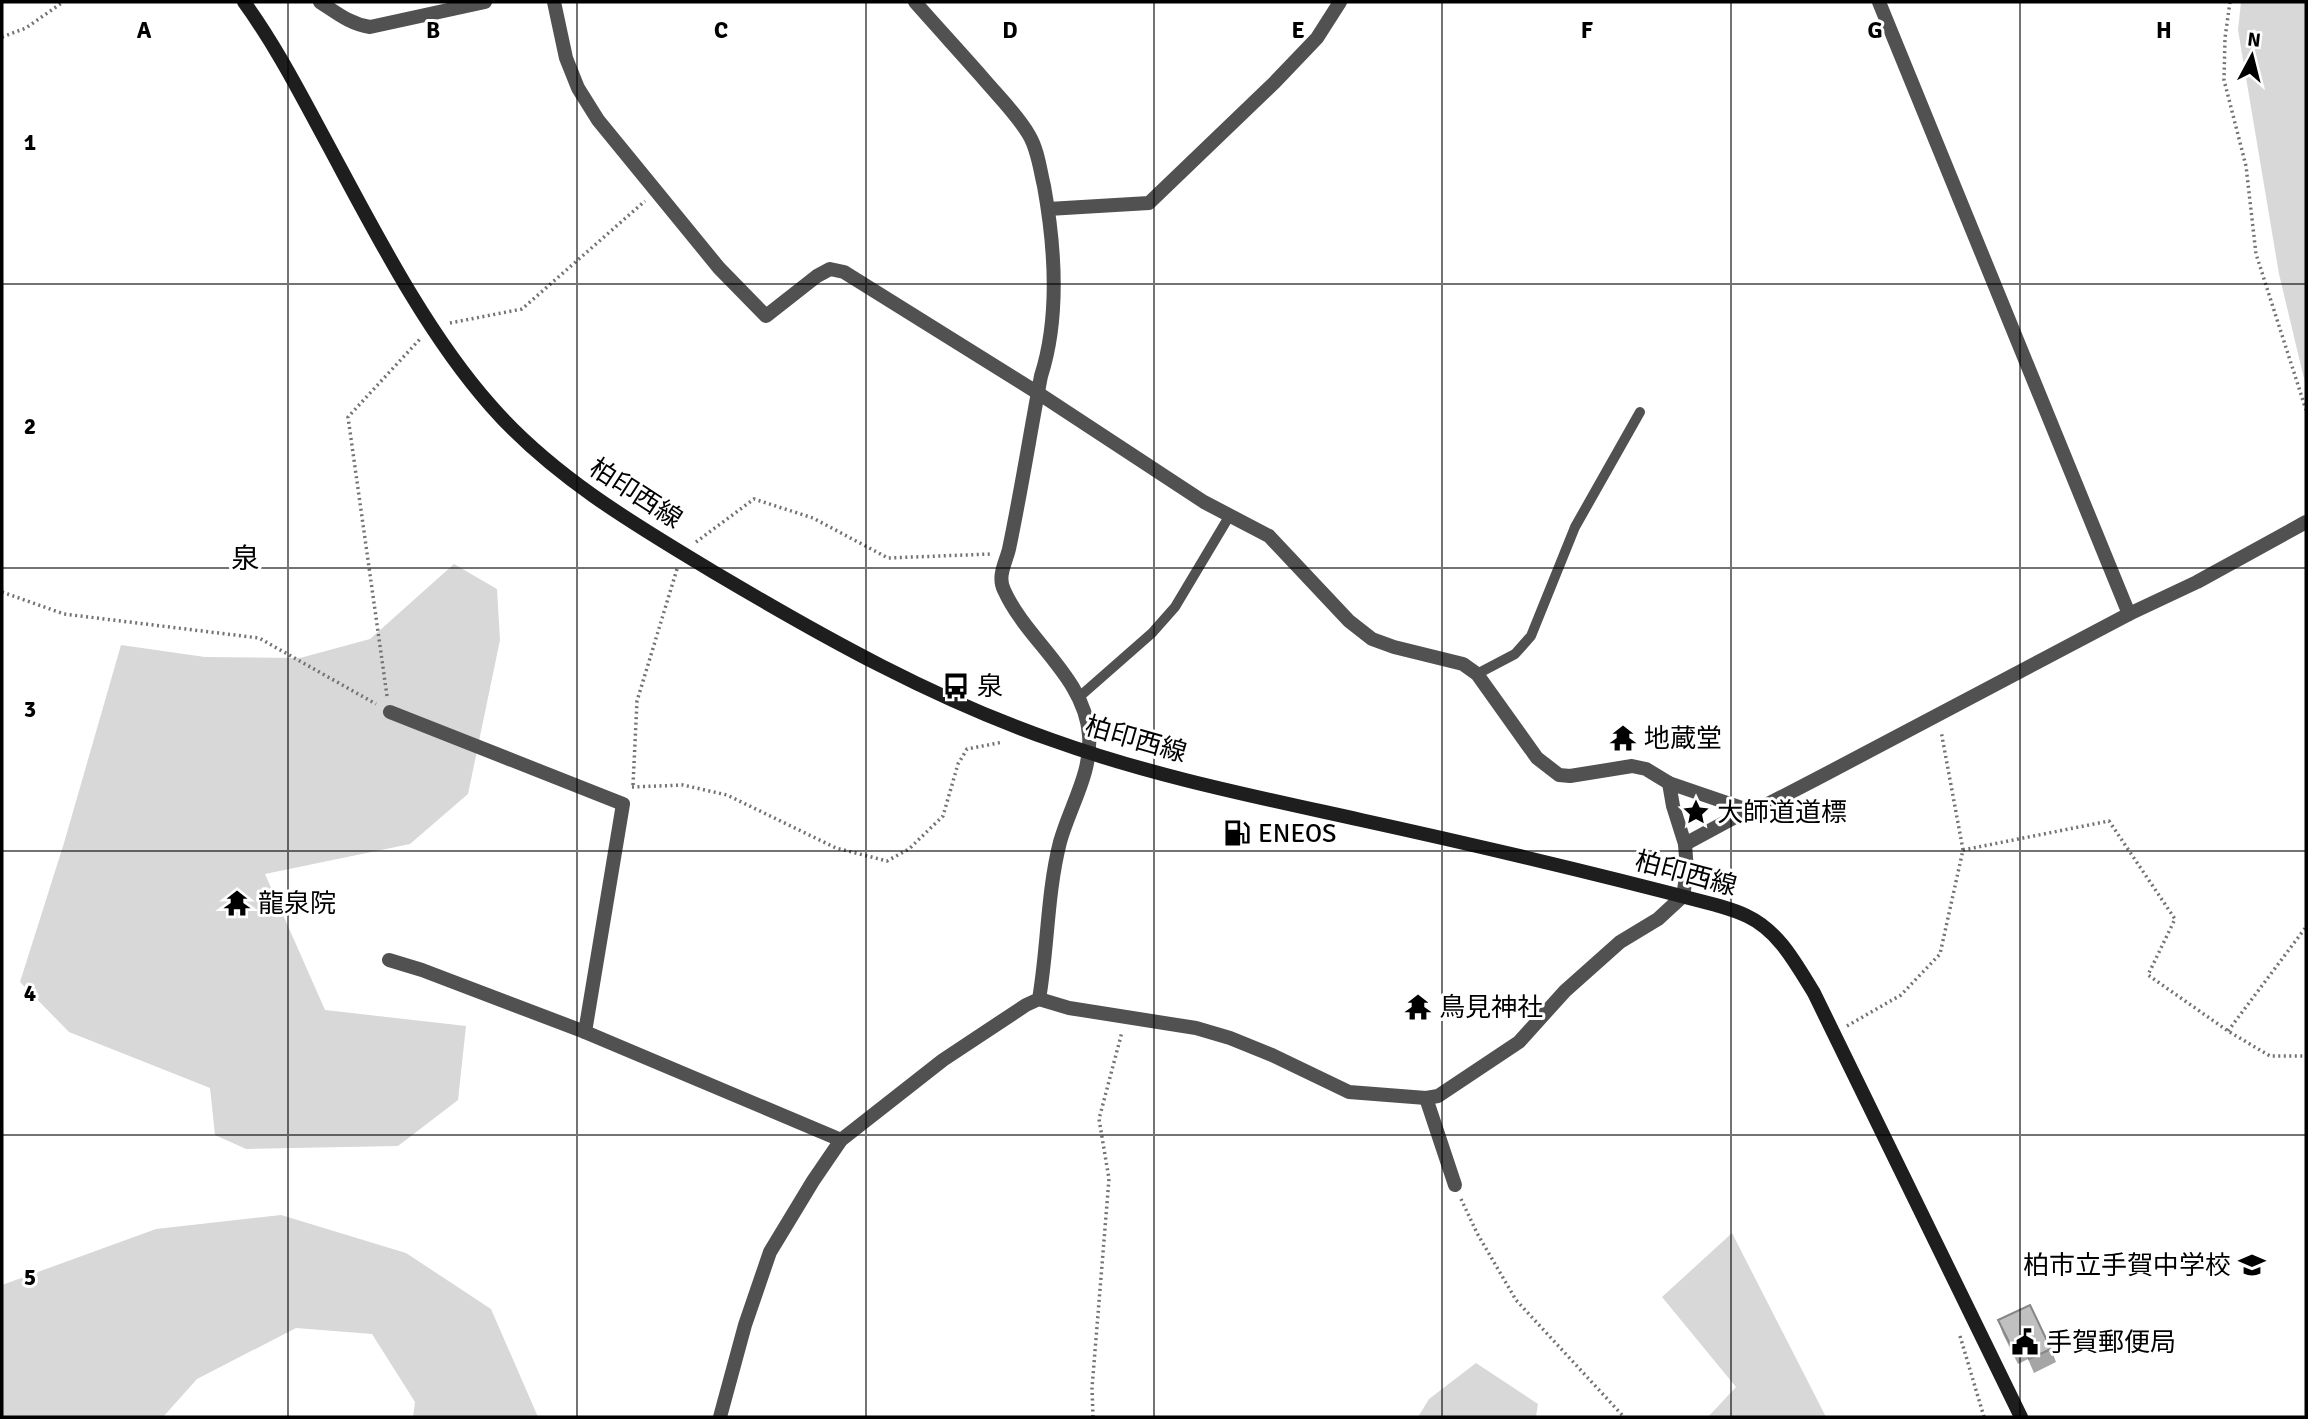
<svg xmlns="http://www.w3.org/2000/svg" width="2308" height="1419" viewBox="0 0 2308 1419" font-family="Signika,'Noto Sans JP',sans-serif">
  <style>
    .green { fill: #d8d8d8 }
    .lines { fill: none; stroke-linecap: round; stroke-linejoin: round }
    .path { stroke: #737373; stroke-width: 3.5; stroke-dasharray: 2 3.5; stroke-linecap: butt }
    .lane { stroke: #515151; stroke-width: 10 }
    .street { stroke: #515151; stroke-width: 14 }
    .secondary { stroke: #1e1e1e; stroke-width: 14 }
    .wall { fill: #a5a5a5 }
    .building { fill: #c0c0c0; stroke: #868686; stroke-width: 2 }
    .grid { fill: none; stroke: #000; stroke-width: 2; stroke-opacity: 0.55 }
    .labels { text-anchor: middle; stroke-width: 6; stroke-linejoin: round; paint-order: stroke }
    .street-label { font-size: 26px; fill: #000; stroke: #fff }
    .poi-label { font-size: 26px; fill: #000; stroke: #fff; text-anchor: start }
    .neighbourhood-label { font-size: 28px; fill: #000; stroke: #fff }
    .grid-label { font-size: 23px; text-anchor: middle; font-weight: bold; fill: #000; stroke: #fff; stroke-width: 6; stroke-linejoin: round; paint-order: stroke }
  </style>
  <rect width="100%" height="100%" fill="#fff"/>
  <g class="green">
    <path d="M 2241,2 L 2306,2 L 2306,387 L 2279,274 L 2238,30 Z"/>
    <path d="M 454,564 L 497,589 L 500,640 L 468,794 L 410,844 L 265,874 L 325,1010 L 466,1026 L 458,1100 L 398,1146 L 246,1149 L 215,1135 L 210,1088 L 69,1032 L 20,982 L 64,843 L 121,645 L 205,657 L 300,658 L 370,639 Z"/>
    <path d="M 281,1215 L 406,1253 L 491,1309 L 538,1417 L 413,1417 L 415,1402 L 372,1334 L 296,1328 L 197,1379 L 163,1417 L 2,1417 L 2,1285 L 156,1229 Z"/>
    <path d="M 1732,1233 L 1826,1417 L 1708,1417 L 1736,1387 L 1662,1297 Z"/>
    <path d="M 1476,1363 L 1538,1404 L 1536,1417 L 1418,1417 L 1429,1399 Z"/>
  </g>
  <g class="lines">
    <g class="path">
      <path d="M 2230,2 L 2225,38 L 2224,80 L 2246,166 L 2256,254 L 2306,410"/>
      <path d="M 2,37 L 26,28 L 63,2"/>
      <path d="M 450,323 L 522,309 L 645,201"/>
      <path d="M 696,542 L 754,499 L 813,518 L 888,558 L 991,554"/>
      <path d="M 2,592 L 64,614 L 259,638 L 376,704"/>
      <path d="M 387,696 L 348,417 L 420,339"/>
      <path d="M 633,785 L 637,701 L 677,569"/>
      <path d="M 632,787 L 683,785 L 727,795 L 836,848 L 887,861 L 909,849 L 943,816 L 958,764 L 967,749 L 1003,742"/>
      <path d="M 1963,850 L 2109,821 L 2175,919 L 2148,975 L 2228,1031 L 2270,1056 L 2306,1056"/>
      <path d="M 1847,1026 L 1901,995 L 1940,954 L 1963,850 L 1941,731"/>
      <path d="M 2228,1031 L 2306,927"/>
      <path d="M 1461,1199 L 1477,1233 L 1516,1300 L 1624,1417"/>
      <path d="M 1960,1336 L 1984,1417"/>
      <path d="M 1093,1417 L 1092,1388 L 1109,1179 L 1099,1119 L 1122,1032"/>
    </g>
    <g class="lane">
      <path d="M 1477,674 L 1515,654 L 1531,636 L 1575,527 L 1640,412"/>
      <path d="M 1078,698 L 1152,633 L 1175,607 L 1230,515"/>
    </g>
    <g class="street">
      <path d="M 320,2 C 337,13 350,24 370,27 L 485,2"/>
      <path d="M 554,2 L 566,58 L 578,88 L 598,120 L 719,268 L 766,316 L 817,276 L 830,269 L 844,272 L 1038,393 L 1204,502 L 1269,536 L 1349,621 L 1372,639 L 1394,647 L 1463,664 L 1477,674 L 1537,758 L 1559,775 L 1570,776 L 1632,766 L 1646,769 L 1669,783 L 1748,810"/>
      <path d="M 1879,2 L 2129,614"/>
      <path d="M 1048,209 L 1149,203 L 1275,82 L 1317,38 L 1340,2"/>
      <path d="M 390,712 L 623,804 L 585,1032 L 841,1140"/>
      <path d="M 1685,844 L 1748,810 L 1764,806 L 1822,776 L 2129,614 L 2197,582 L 2306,522"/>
      <path d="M 389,960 L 422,970 L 585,1032"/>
      <path d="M 1039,999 L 1069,1008 L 1196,1028 L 1230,1038 L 1272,1055 L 1349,1092 L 1426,1098 L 1438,1096 L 1519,1042 L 1565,991 L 1620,942 L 1658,919 L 1683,896 L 1687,871 L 1685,844 L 1673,806 L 1669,783"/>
      <path d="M 1426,1098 L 1455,1185"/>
      <path d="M 720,1417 L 745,1325 L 770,1252 L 813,1181 L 841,1140 L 943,1060 L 1026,1005 L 1039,999 C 1048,947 1047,893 1060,842 C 1070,806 1092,773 1089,735 C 1085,677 1026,640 1004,590 C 997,576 1006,562 1009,549 C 1021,492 1030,434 1041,376 C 1060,317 1055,247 1044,186 C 1040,170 1038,150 1029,135 C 1017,114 998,96 982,77 C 960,52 937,27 915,2"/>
    </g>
    <path class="secondary" d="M 244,2 C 276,46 301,95 327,143 C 374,230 426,333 491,406 C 553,477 637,526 717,574 C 825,638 934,699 1052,740 C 1152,776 1257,797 1361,820 C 1480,846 1598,874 1716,905 C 1726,908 1737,911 1747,916 C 1779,931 1796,964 1814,993 L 2021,1417"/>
  </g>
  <path class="wall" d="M 1998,1320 L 2051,1349 L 2056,1362 L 2034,1373 L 2028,1359 L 2018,1364 L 2003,1334 Z"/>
  <path class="building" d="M 2030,1305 L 2051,1349 L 2029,1359 L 2023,1346 L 2013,1350 L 1998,1320 Z"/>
  <path class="grid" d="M 288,2 L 288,1417M 577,2 L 577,1417M 866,2 L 866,1417M 1154,2 L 1154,1417M 1442,2 L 1442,1417M 1731,2 L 1731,1417M 2020,2 L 2020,1417M 2,284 L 2306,284M 2,568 L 2306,568M 2,851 L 2306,851M 2,1135 L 2306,1135"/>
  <defs>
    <g id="bus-bare" transform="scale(2.1)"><path d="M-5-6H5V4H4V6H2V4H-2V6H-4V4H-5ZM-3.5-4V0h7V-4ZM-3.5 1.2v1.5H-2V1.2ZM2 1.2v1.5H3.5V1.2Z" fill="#000" stroke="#fff" stroke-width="2.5" paint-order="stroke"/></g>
    <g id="temple-bare" transform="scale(2.1)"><path d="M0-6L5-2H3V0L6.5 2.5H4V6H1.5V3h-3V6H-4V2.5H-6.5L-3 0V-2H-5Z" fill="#000" stroke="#fff" stroke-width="2.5" paint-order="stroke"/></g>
    <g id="sight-bare" transform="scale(2.1)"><path d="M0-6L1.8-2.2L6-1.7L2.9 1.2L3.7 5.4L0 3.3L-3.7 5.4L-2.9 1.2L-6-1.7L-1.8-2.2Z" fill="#000" stroke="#fff" stroke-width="2.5" paint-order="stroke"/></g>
    <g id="fuel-bare" transform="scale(2.1)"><path d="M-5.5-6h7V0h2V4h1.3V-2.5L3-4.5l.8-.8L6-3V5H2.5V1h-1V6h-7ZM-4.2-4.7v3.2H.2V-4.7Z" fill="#000" stroke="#fff" stroke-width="2.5" paint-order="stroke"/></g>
    <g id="school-bare" transform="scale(2.1)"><path d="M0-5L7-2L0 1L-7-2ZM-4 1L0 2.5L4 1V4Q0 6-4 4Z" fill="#000" stroke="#fff" stroke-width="2.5" paint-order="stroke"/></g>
    <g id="civic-bare" transform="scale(2.1)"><path d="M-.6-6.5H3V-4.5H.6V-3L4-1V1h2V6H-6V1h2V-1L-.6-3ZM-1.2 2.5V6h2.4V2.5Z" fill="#000" stroke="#fff" stroke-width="2.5" paint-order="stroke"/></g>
  </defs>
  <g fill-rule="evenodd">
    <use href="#bus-bare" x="956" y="686"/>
    <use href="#temple-bare" x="1623" y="738"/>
    <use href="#sight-bare" x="1696" y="812"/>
    <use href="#fuel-bare" x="1237" y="833"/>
    <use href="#temple-bare" x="237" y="903"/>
    <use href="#temple-bare" x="1418" y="1007"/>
    <use href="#school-bare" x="2252" y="1265"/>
    <use href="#civic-bare" x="2025" y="1342"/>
  </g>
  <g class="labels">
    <g class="street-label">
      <text transform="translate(636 493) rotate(33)" y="9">柏印西線</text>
      <text transform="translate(1136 739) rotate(16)" y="9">柏印西線</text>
      <text transform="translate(1686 873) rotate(15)" y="9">柏印西線</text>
    </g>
    <g class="poi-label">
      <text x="977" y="695">泉</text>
      <text x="1644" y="747">地蔵堂</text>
      <text x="1717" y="821">大師道道標</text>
      <text x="1258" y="842">ENEOS</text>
      <text x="258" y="912">龍泉院</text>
      <text x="1439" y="1016">鳥見神社</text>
      <text x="2231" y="1274" text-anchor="end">柏市立手賀中学校</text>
      <text x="2046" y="1351">手賀郵便局</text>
    </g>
    <g class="neighbourhood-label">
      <text x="245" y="568">泉</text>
    </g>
  </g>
  <g class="grid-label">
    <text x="144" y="38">A</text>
    <text x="433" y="38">B</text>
    <text x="721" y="38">C</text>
    <text x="1010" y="38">D</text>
    <text x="1298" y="38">E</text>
    <text x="1587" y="38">F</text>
    <text x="1875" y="38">G</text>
    <text x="2164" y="38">H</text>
    <text x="30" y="150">1</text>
    <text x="30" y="434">2</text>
    <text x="30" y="717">3</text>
    <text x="30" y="1001">4</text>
    <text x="30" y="1285">5</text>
  </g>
  <rect width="2308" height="1419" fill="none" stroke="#000000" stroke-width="7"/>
  <g transform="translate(2252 56) rotate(7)" stroke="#ffffff" stroke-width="5" paint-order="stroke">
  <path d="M0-5L12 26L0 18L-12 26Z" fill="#000000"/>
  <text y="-10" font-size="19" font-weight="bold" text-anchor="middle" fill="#000000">N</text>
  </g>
</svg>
